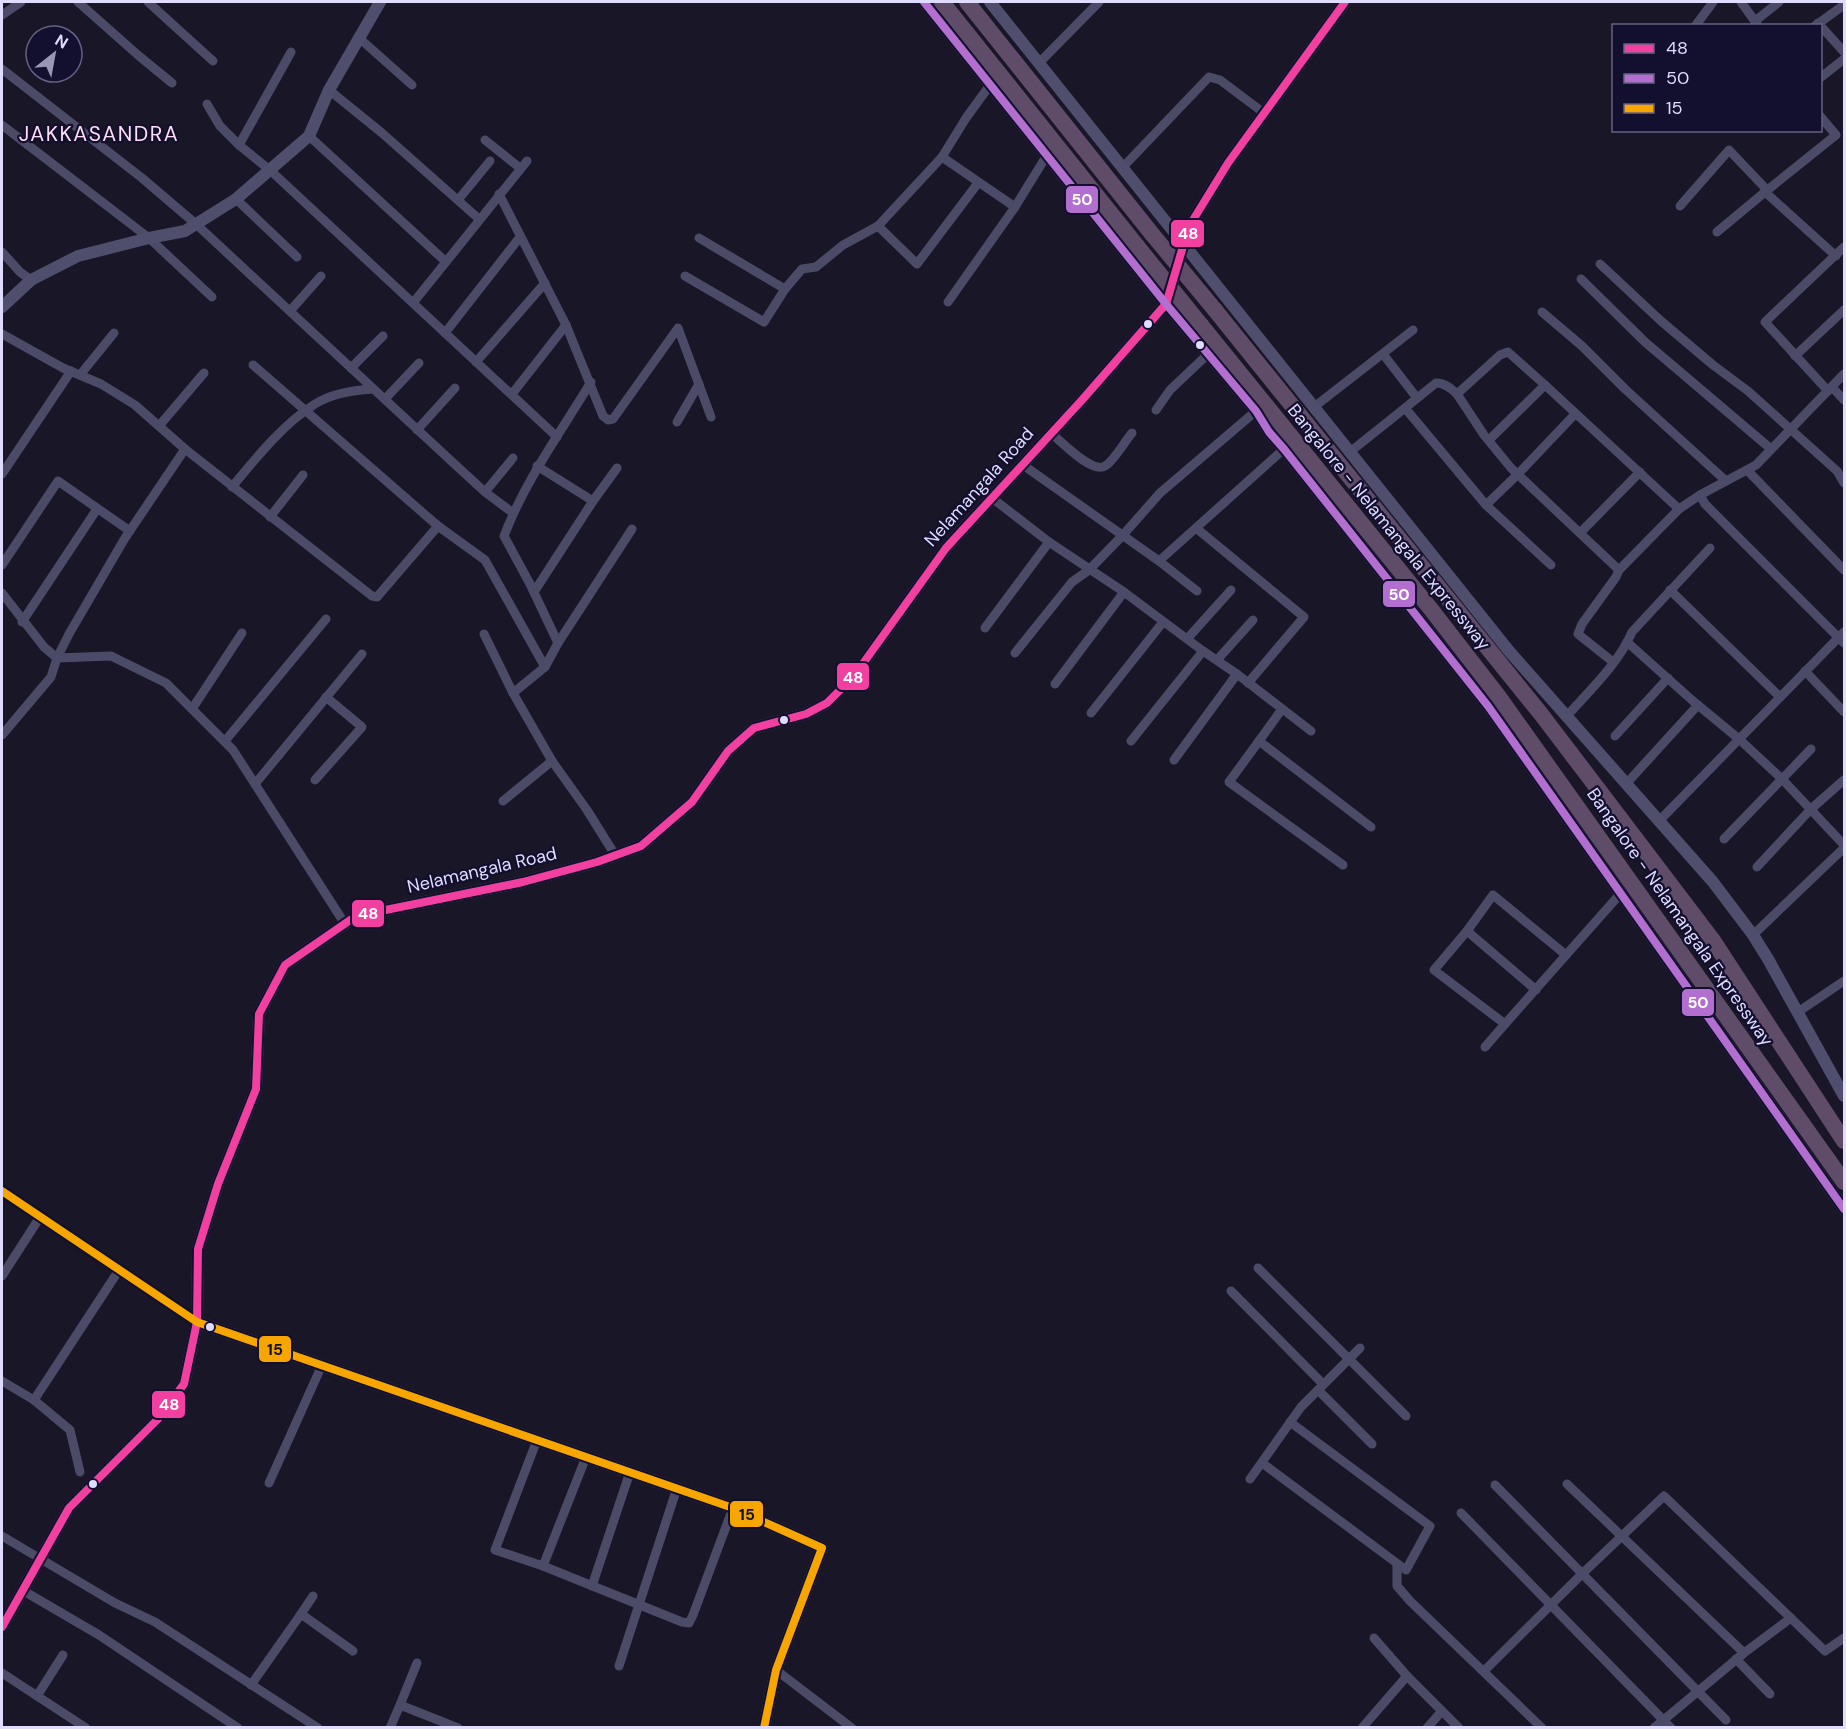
<svg xmlns="http://www.w3.org/2000/svg" width="1846" height="1729" viewBox="0 0 1846 1729" font-family="'DM Sans',sans-serif">
  <style>
    .lines { fill: none; stroke-linecap: round; stroke-linejoin: round }
    .street { stroke: #4b4b68; stroke-width: 9 }
    .secondary { stroke: #4f4e6d; stroke-width: 12 }
    .highway { stroke: #5e4c68; stroke-width: 16 }
    .highway-bridge { stroke: #5e4c68; stroke-width: 16 }
    .bus-1-casing { stroke: #130f2e; stroke-width: 12 }
    .bus-2-casing { stroke: #130f2e; stroke-width: 12 }
    .bus-3-casing { stroke: #130f2e; stroke-width: 12 }
    .bus-1 { stroke: #f240a1; stroke-width: 8 }
    .bus-2 { stroke: #b36fd0; stroke-width: 8 }
    .bus-3 { stroke: #f7a600; stroke-width: 8 }
    .bus-dot { fill: #dfdcff; stroke: #130f2e; stroke-width: 2 }
    .labels { text-anchor: middle; stroke-width: 4.5; stroke-linejoin: round; paint-order: stroke }
    .street-label { font-size: 18px; fill: #dfdcff; stroke: #130f2e }
    .quarter-label { font-size: 21px; letter-spacing: 1.5px; fill: #ffdef4; stroke: #130f2e }
    .line-badge { stroke: #130f2e; stroke-width: 2 }
    .badge-label { font-size: 16px; text-anchor: middle; font-weight: bold; fill: #fff }
    .pale-badge-label { font-size: 16px; text-anchor: middle; font-weight: bold; fill: #111 }
  </style>
  <rect width="100%" height="100%" fill="#181627"/>
  <g class="lines">
    <g class="street">
      <path d="M 78,2 L 139,56 L 172,83"/>
      <path d="M 148,2 L 213,61"/>
      <path d="M 1741,2 L 1757,24"/>
      <path d="M 2,15 L 21,2"/>
      <path d="M 1755,21 L 1779,2"/>
      <path d="M 1818,23 L 1844,52"/>
      <path d="M 1696,25 L 1713,2"/>
      <path d="M 1815,26 L 1844,5"/>
      <path d="M 358,37 L 412,85"/>
      <path d="M 1039,63 L 1099,2"/>
      <path d="M 2,69 L 142,178 L 197,225 L 448,458 L 485,492 L 513,513"/>
      <path d="M 1820,78 L 1844,59"/>
      <path d="M 329,90 L 382,133 L 479,219"/>
      <path d="M 207,104 L 220,126 L 239,145 L 271,171 L 557,437"/>
      <path d="M 1820,116 L 1836,135 L 1765,192 L 1836,256"/>
      <path d="M 2,125 L 149,238 L 212,297"/>
      <path d="M 309,136 L 445,261"/>
      <path d="M 485,140 L 520,168"/>
      <path d="M 239,145 L 291,52"/>
      <path d="M 942,157 L 1015,207"/>
      <path d="M 1123,167 L 1209,77 L 1220,80 L 1264,113"/>
      <path d="M 499,194 L 566,325 L 603,416 L 608,420 L 613,419 L 678,328 L 711,417"/>
      <path d="M 236,199 L 297,257"/>
      <path d="M 458,200 L 490,161"/>
      <path d="M 1680,206 L 1729,150 L 1767,190"/>
      <path d="M 878,226 L 917,264 L 978,183"/>
      <path d="M 1717,232 L 1765,192"/>
      <path d="M 699,238 L 785,289 L 802,269 L 816,267 L 843,245 L 878,226 L 942,157 L 966,118 L 990,85"/>
      <path d="M 2,252 L 20,272 L 31,280"/>
      <path d="M 1600,264 L 1661,321 L 1713,365 L 1748,391 L 1837,471 L 1844,483"/>
      <path d="M 685,276 L 764,322 L 785,289"/>
      <path d="M 1581,279 L 1645,342 L 1771,449"/>
      <path d="M 948,302 L 1015,207 L 1047,155"/>
      <path d="M 413,303 L 527,161"/>
      <path d="M 290,311 L 321,276"/>
      <path d="M 1542,312 L 1582,346 L 1625,389 L 1726,481"/>
      <path d="M 445,333 L 520,237"/>
      <path d="M 2,334 L 63,368 L 101,384 L 135,405 L 185,449 L 372,596 L 377,597 L 438,526"/>
      <path d="M 1383,354 L 1417,398"/>
      <path d="M 1795,356 L 1844,310"/>
      <path d="M 476,362 L 545,283"/>
      <path d="M 253,365 L 438,526 L 485,560 L 545,667"/>
      <path d="M 351,368 L 383,336"/>
      <path d="M 80,375 L 114,333"/>
      <path d="M 1832,387 L 1844,400"/>
      <path d="M 1828,391 L 1765,322 L 1844,247"/>
      <path d="M 512,394 L 566,325"/>
      <path d="M 385,399 L 419,363"/>
      <path d="M 1314,407 L 1413,330"/>
      <path d="M 1405,408 L 1436,383 C 1445,383 1451,388 1457,394"/>
      <path d="M 1156,410 L 1170,390 L 1207,355"/>
      <path d="M 677,422 L 699,384"/>
      <path d="M 159,426 L 204,373"/>
      <path d="M 417,430 L 455,388"/>
      <path d="M 1051,433 C 1062,442 1092,474 1105,466 C 1114,461 1125,441 1132,433"/>
      <path d="M 1489,440 L 1545,385"/>
      <path d="M 1350,452 L 1405,408 L 1486,505 L 1551,565"/>
      <path d="M 1023,465 L 1159,561"/>
      <path d="M 537,466 L 593,501"/>
      <path d="M 1747,470 L 1844,570"/>
      <path d="M 2,474 L 71,371"/>
      <path d="M 232,487 C 255,459 284,423 315,404 C 331,394 355,390 373,389"/>
      <path d="M 485,492 L 513,458"/>
      <path d="M 1700,495 L 1705,504 L 1844,643"/>
      <path d="M 992,498 L 1049,542 L 1124,592 L 1203,651 L 1237,674 L 1311,731"/>
      <path d="M 1486,505 L 1518,474 L 1575,414"/>
      <path d="M 270,517 L 303,475"/>
      <path d="M 1196,528 L 1304,617 L 1248,683"/>
      <path d="M 1580,533 L 1640,472"/>
      <path d="M 2,565 L 58,481 L 130,531"/>
      <path d="M 1619,570 L 1511,468 L 1484,435 L 1457,394 L 1500,355 L 1508,352 L 1545,385 L 1679,509"/>
      <path d="M 1670,590 L 1780,697"/>
      <path d="M 1197,591 L 1159,561 L 1284,449"/>
      <path d="M 534,592 L 593,501 L 617,468"/>
      <path d="M 2,593 L 44,647 L 57,658 L 111,656 L 166,683 L 233,750 L 345,924"/>
      <path d="M 22,622 L 97,509"/>
      <path d="M 985,628 L 1049,542"/>
      <path d="M 484,634 L 513,693 L 552,761 L 587,810 L 615,855"/>
      <path d="M 1187,639 L 1231,590"/>
      <path d="M 1627,642 L 1693,701 L 1739,739 L 1782,779 L 1844,845"/>
      <path d="M 558,643 L 632,529"/>
      <path d="M 1015,653 L 1072,582 L 1089,570 L 1123,535 L 1160,493 L 1256,411"/>
      <path d="M 1217,660 L 1253,620"/>
      <path d="M 1613,662 L 1578,634 L 1582,624 L 1616,577 L 1619,570 L 1679,509 L 1700,495 L 1756,465 L 1844,374"/>
      <path d="M 1805,671 L 1844,712"/>
      <path d="M 1055,684 L 1124,592"/>
      <path d="M 513,693 L 545,667 L 558,643 L 530,584 L 504,536 C 525,481 560,433 591,382"/>
      <path d="M 192,709 L 242,633"/>
      <path d="M 1282,709 L 1259,741 L 1371,827"/>
      <path d="M 1091,713 L 1163,622"/>
      <path d="M 1567,716 C 1589,691 1619,663 1632,632 L 1710,548"/>
      <path d="M 2,735 L 51,677 L 57,658 L 69,634 L 125,538 L 185,449"/>
      <path d="M 1615,736 L 1668,678"/>
      <path d="M 225,741 L 326,619"/>
      <path d="M 1131,741 L 1203,651"/>
      <path d="M 1259,741 L 1229,782 L 1343,865"/>
      <path d="M 1174,760 L 1237,674"/>
      <path d="M 315,780 L 362,727 L 326,697"/>
      <path d="M 255,784 L 362,654"/>
      <path d="M 1626,784 L 1698,705"/>
      <path d="M 503,801 L 552,761"/>
      <path d="M 1659,821 L 1844,632"/>
      <path d="M 1724,839 L 1811,749"/>
      <path d="M 1757,867 L 1811,809 L 1844,780"/>
      <path d="M 1467,931 L 1493,895 L 1566,955"/>
      <path d="M 1753,935 L 1844,848"/>
      <path d="M 1536,990 L 1467,931 L 1434,970 L 1505,1024 L 1621,893"/>
      <path d="M 1798,1012 L 1844,981"/>
      <path d="M 1485,1047 L 1505,1024"/>
      <path d="M 2,1191 L 197,1322"/>
      <path d="M 1258,1268 L 1406,1416"/>
      <path d="M 2,1276 L 40,1217"/>
      <path d="M 1231,1291 L 1323,1384"/>
      <path d="M 2,1381 L 34,1400 L 70,1430 L 80,1472"/>
      <path d="M 1318,1390 L 1372,1444"/>
      <path d="M 34,1400 L 119,1270"/>
      <path d="M 537,1440 L 495,1550 L 543,1566 L 682,1622 L 689,1623 L 693,1615 L 733,1508"/>
      <path d="M 1262,1463 L 1406,1570 L 1430,1526 L 1290,1422"/>
      <path d="M 1250,1479 L 1301,1407 L 1360,1348"/>
      <path d="M 269,1483 L 322,1365"/>
      <path d="M 1567,1484 L 1744,1653"/>
      <path d="M 1495,1485 L 1726,1720"/>
      <path d="M 1461,1513 L 1671,1728"/>
      <path d="M 2,1536 L 115,1603 L 155,1622 L 318,1728"/>
      <path d="M 1397,1564 L 1397,1586 L 1410,1601 L 1542,1728"/>
      <path d="M 543,1566 L 586,1457"/>
      <path d="M 592,1586 L 630,1472"/>
      <path d="M 22,1590 L 99,1635 L 238,1728"/>
      <path d="M 301,1614 L 313,1596"/>
      <path d="M 1374,1638 L 1407,1676 L 1459,1728"/>
      <path d="M 1736,1659 L 1770,1694"/>
      <path d="M 619,1666 L 677,1488"/>
      <path d="M 776,1670 L 852,1728"/>
      <path d="M 1484,1671 L 1583,1573 L 1664,1496 L 1825,1651 L 1844,1638"/>
      <path d="M 2,1673 L 86,1728"/>
      <path d="M 251,1685 L 301,1614 L 353,1651"/>
      <path d="M 37,1696 L 63,1655"/>
      <path d="M 400,1705 L 417,1663"/>
      <path d="M 390,1728 L 400,1705 L 458,1728"/>
      <path d="M 1362,1728 L 1407,1676"/>
      <path d="M 1427,1728 L 1442,1711"/>
      <path d="M 1654,1728 L 1744,1653 L 1791,1618"/>
    </g>
    <g class="secondary">
      <path d="M 924,2 L 1166,304 L 1256,411 L 1269,432 L 1284,449 L 1488,706 L 1844,1209"/>
      <path d="M 990,2 L 1509,651 L 1713,882 L 1753,935 L 1768,959 L 1844,1096"/>
      <path d="M 2,307 L 31,280 L 78,256 L 149,238 L 185,231 L 236,199 L 309,136 L 329,90 L 380,2"/>
      <path d="M 197,1322 L 733,1508 L 822,1548 L 776,1670 L 764,1728"/>
      <path d="M 2,1627 L 69,1508 L 157,1420 L 184,1384 L 197,1322 L 198,1249 L 218,1184 L 256,1089 L 259,1014 L 285,965 L 356,916 L 523,882 L 597,862 L 641,846 L 692,802 L 728,751 L 754,728 L 806,714 L 827,703 L 854,676 L 946,548 L 1082,400 L 1166,304 L 1184,243 L 1193,220 L 1228,163 L 1345,2"/>
    </g>
    <g class="highway">
      <path d="M 942,2 L 1137,246"/>
      <path d="M 967,2 L 1152,234"/>
      <path d="M 1215,310 L 1541,714 L 1712,939 L 1844,1141"/>
      <path d="M 1201,325 L 1430,608 L 1499,697 L 1844,1182"/>
    </g>
    <g class="highway-bridge">
      <path d="M 1152,234 L 1215,310"/>
      <path d="M 1137,246 L 1201,325"/>
    </g>
    <g class="bus-1-casing">
      <path id="bus-1" d="M 2,1627 L 69,1508 L 157,1420 L 184,1384 L 197,1322 L 198,1249 L 218,1184 L 256,1089 L 259,1014 L 285,965 L 356,916 L 523,882 L 597,862 L 641,846 L 692,802 L 728,751 L 754,728 L 806,714 L 827,703 L 854,676 L 946,548 L 1082,400 L 1166,304 L 1184,243 L 1193,220 L 1228,163 L 1345,2"/>
    </g>
    <g class="bus-2-casing">
      <path id="bus-2" d="M 924,2 L 1166,304 L 1256,411 L 1269,432 L 1284,449 L 1488,706 L 1844,1209"/>
    </g>
    <g class="bus-3-casing">
      <path id="bus-3" d="M 2,1191 L 197,1322 L 733,1508 L 822,1548 L 776,1670 L 764,1728"/>
    </g>
    <use href="#bus-1" class="bus-1"/>
    <use href="#bus-2" class="bus-2"/>
    <use href="#bus-3" class="bus-3"/>
  </g>
  <g class="bus-dot">
    <circle cx="1148" cy="324" r="5"/>
    <circle cx="1200" cy="345" r="5"/>
    <circle cx="784" cy="720" r="5"/>
    <circle cx="210" cy="1327" r="5"/>
    <circle cx="93" cy="1484" r="5"/>
  </g>
  <g class="labels">
    <g class="street-label">
      <text transform="translate(979 487) rotate(-48)" y="6">Nelamangala Road</text>
      <text transform="translate(1389 527) rotate(51)" y="6">Bangalore - Nelamangala Expressway</text>
      <text transform="translate(482 870) rotate(-13)" y="6">Nelamangala Road</text>
      <text transform="translate(1680 917) rotate(55)" y="6">Bangalore - Nelamangala Expressway</text>
    </g>
    <g class="quarter-label">
      <text x="99" y="141">JAKKASANDRA</text>
    </g>
  </g>
  <g class="line-badge">
    <rect x="1065" y="185" width="34" height="29" rx="6" fill="#b36fd0"/>
    <rect x="1170" y="219" width="35" height="29" rx="6" fill="#f240a1"/>
    <rect x="1382" y="580" width="34" height="28" rx="6" fill="#b36fd0"/>
    <rect x="836" y="662" width="34" height="29" rx="6" fill="#f240a1"/>
    <rect x="351" y="899" width="34" height="29" rx="6" fill="#f240a1"/>
    <rect x="1681" y="988" width="34" height="29" rx="6" fill="#b36fd0"/>
    <rect x="258" y="1335" width="34" height="28" rx="6" fill="#f7a600"/>
    <rect x="151" y="1390" width="35" height="29" rx="6" fill="#f240a1"/>
    <rect x="729" y="1500" width="35" height="28" rx="6" fill="#f7a600"/>
  </g>
  <g class="badge-label">
    <text x="1082" y="205">50</text>
    <text x="1188" y="239">48</text>
    <text x="1399" y="600">50</text>
    <text x="853" y="683">48</text>
    <text x="368" y="919">48</text>
    <text x="1698" y="1008">50</text>
    <text x="169" y="1410">48</text>
  </g>
  <g class="pale-badge-label">
    <text x="275" y="1355">15</text>
    <text x="747" y="1520">15</text>
  </g>
  <rect width="1846" height="1729" fill="none" stroke="#dfdcff" stroke-width="6"/>
  <rect x="1612" y="24" width="210" height="108" fill="#130f2e" stroke="#656182" stroke-width="1.5"/>
  <rect x="1624" y="44" width="30" height="9" fill="#f240a1" stroke="#656182" stroke-width="1.5"/>
  <text x="1666" y="54" font-size="18" fill="#dfdcff">48</text>
  <rect x="1624" y="74" width="30" height="9" fill="#b36fd0" stroke="#656182" stroke-width="1.5"/>
  <text x="1666" y="84" font-size="18" fill="#dfdcff">50</text>
  <rect x="1624" y="104" width="30" height="9" fill="#f7a600" stroke="#656182" stroke-width="1.5"/>
  <text x="1666" y="114" font-size="18" fill="#dfdcff">15</text>
  <g transform="translate(54 54) rotate(31)"><circle r="28" fill="#130f2e" stroke="#656182" stroke-width="1.5"/>
  <path d="M0-4.5L10 22L0 15L-10 22Z" fill="#9997b3"/>
  <text y="-9" font-size="16" font-weight="bold" text-anchor="middle" fill="#dfdcff">N</text>
  </g>
</svg>
